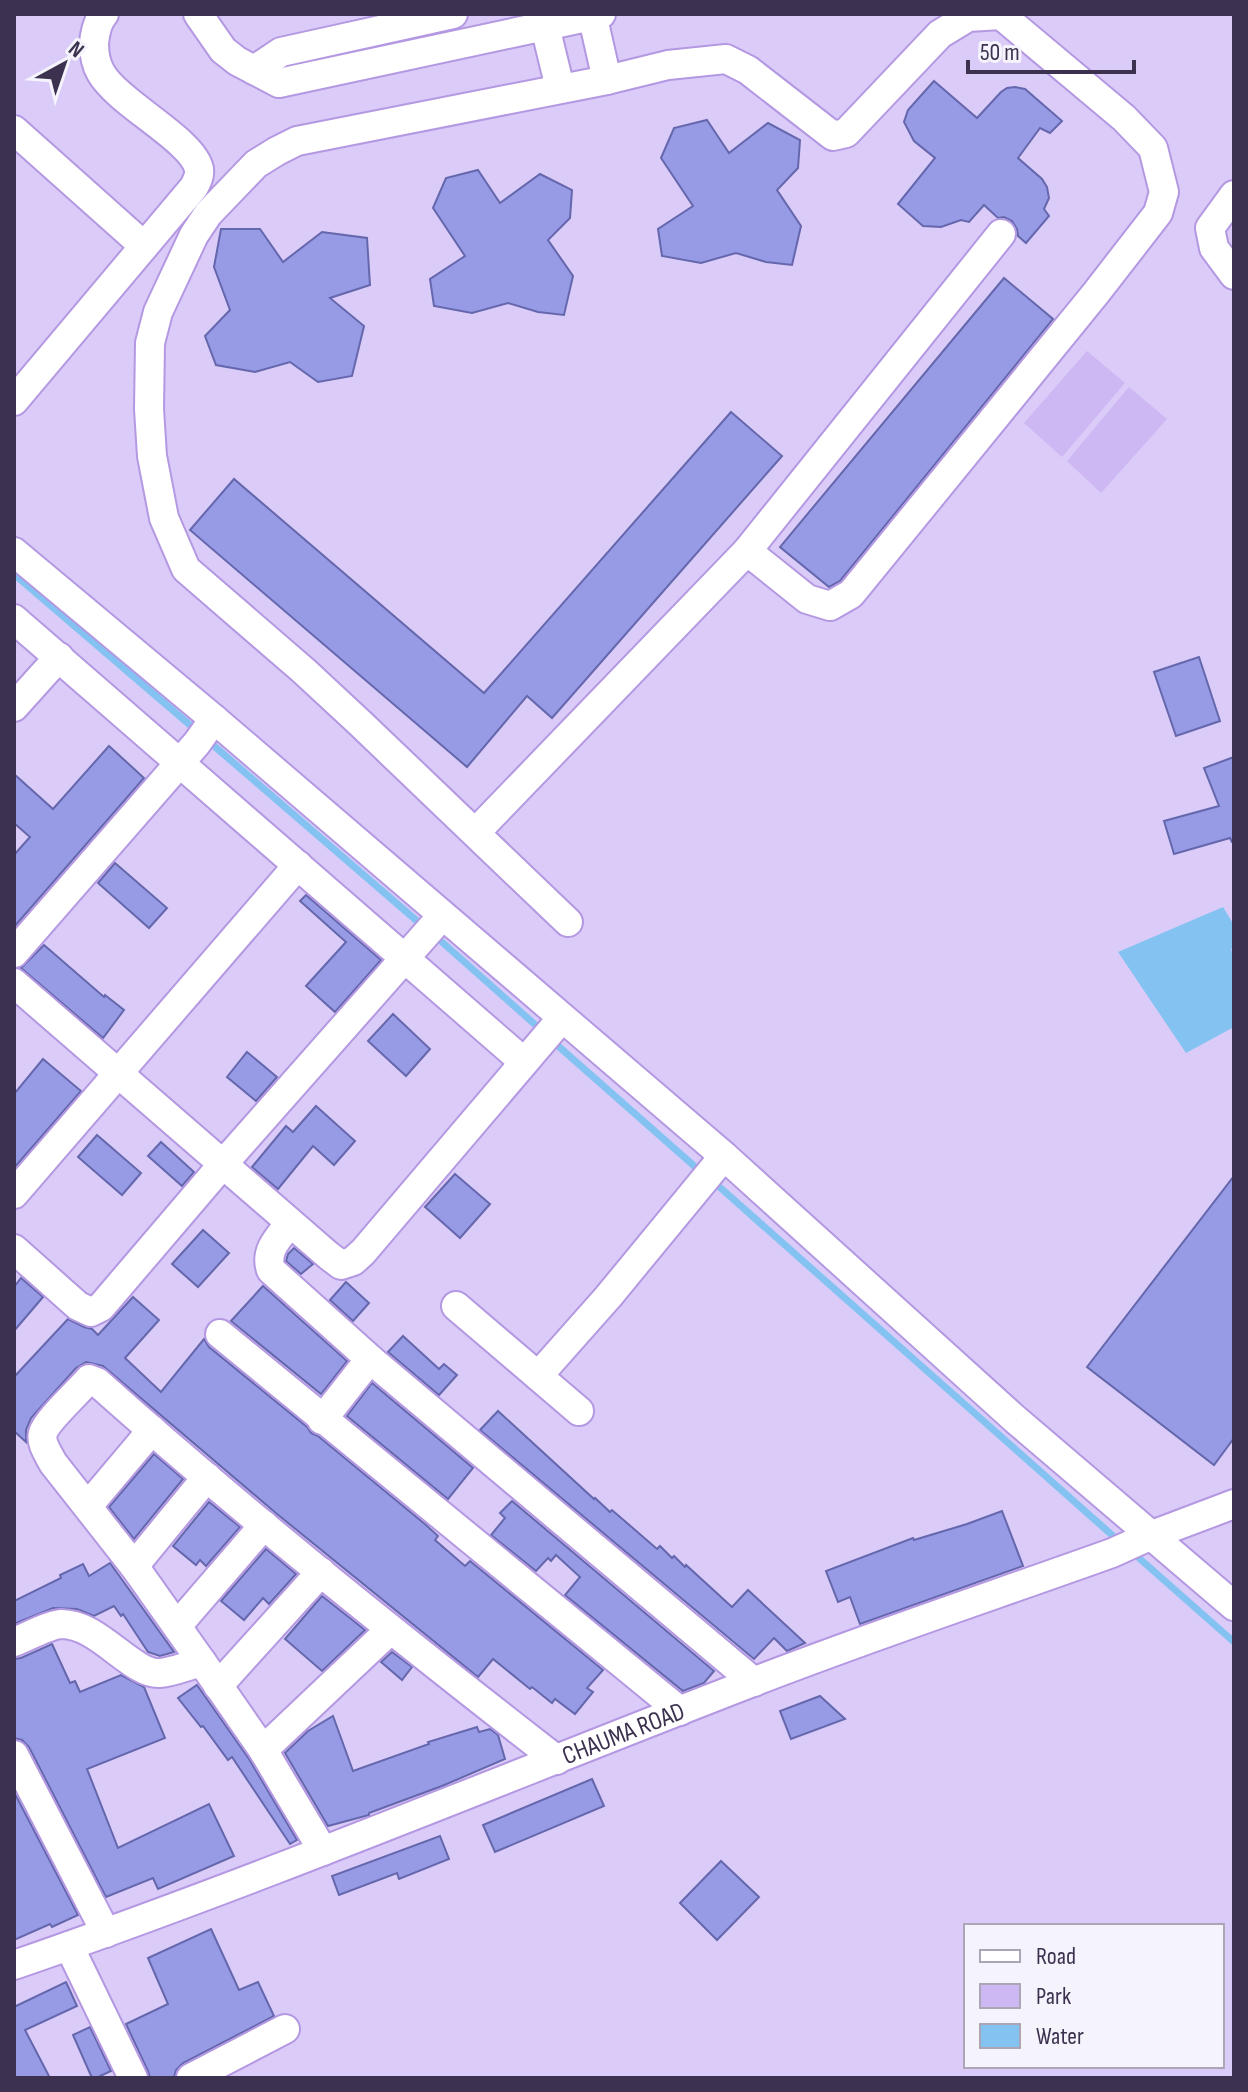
<svg xmlns="http://www.w3.org/2000/svg" width="1248" height="2092" viewBox="0 0 1248 2092" font-family="'Sofia Sans Condensed',sans-serif">
  <style>
    .green { fill: #ceb8f4 }
    .water { fill: #84c3f1 }
    .lines { fill: none; stroke-linecap: round; stroke-linejoin: round }
    .stream { stroke: #84c3f1; stroke-width: 7 }
    .building { fill: #979be5; stroke: #6567ad; stroke-width: 2 }
    .minor-casing { stroke: #b498e2; stroke-width: 32 }
    .minor { stroke: #fff; stroke-width: 28 }
    .labels { text-anchor: middle; stroke-width: 8; stroke-linejoin: round; paint-order: stroke }
    .street-label { font-size: 26px; fill: #3c314f; stroke: #f5f3fb }
  </style>
  <rect width="100%" height="100%" fill="#dacbf8"/>
  <g class="green">
    <path d="M 1087,351 L 1125,383 L 1062,457 L 1024,423 Z"/>
    <path d="M 1129,387 L 1167,419 L 1101,493 L 1067,461 Z"/>
  </g>
  <path class="water" d="M 1223,907 L 1234,925 L 1234,947 L 1231,949 L 1234,956 L 1234,1027 L 1186,1053 L 1118,952 Z"/>
  <g class="lines">
    <g class="stream">
      <path d="M 14,574 L 197,731"/>
      <path d="M 206,739 L 424,927"/>
      <path d="M 434,935 L 540,1029"/>
      <path d="M 556,1044 L 700,1171"/>
      <path d="M 715,1183 L 1121,1543"/>
      <path d="M 1131,1551 L 1234,1642"/>
    </g>
  </g>
  <g class="building">
    <path d="M 934,81 L 977,118 L 1001,92 L 1007,88 L 1015,87 L 1025,89 L 1062,121 L 1050,133 L 1040,128 L 1018,158 L 1042,179 L 1047,187 L 1049,198 L 1044,209 L 1049,216 L 1026,243 L 1018,236 L 1017,229 L 1012,221 L 1004,217 L 998,218 L 984,205 L 969,222 L 961,220 L 941,227 L 923,226 L 898,204 L 935,158 L 914,141 L 904,122 L 908,110 Z"/>
    <path d="M 707,120 L 729,153 L 768,123 L 800,140 L 798,168 L 777,190 L 801,226 L 792,265 L 766,262 L 736,253 L 701,263 L 662,256 L 658,229 L 693,206 L 661,158 L 674,128 Z"/>
    <path d="M 478,170 L 500,203 L 540,174 L 572,190 L 570,218 L 548,240 L 573,276 L 564,315 L 538,312 L 508,303 L 472,313 L 434,306 L 430,279 L 465,256 L 433,208 L 446,178 Z"/>
    <path d="M 221,229 L 260,229 L 283,262 L 322,232 L 367,238 L 370,285 L 330,298 L 364,326 L 352,376 L 318,382 L 290,362 L 255,372 L 216,365 L 205,336 L 230,310 L 214,267 Z"/>
    <path d="M 1004,278 L 1053,319 L 840,581 L 829,587 L 780,547 Z"/>
    <path d="M 731,412 L 782,456 L 552,718 L 527,696 L 467,767 L 190,530 L 234,479 L 484,693 Z"/>
    <path d="M 1199,657 L 1220,721 L 1176,736 L 1154,672 Z"/>
    <path d="M 109,746 L 144,778 L 14,927 L 14,855 L 30,837 L 14,823 L 14,774 L 53,809 Z"/>
    <path d="M 1234,757 L 1234,842 L 1232,842 L 1230,838 L 1174,854 L 1164,821 L 1219,806 L 1204,768 Z"/>
    <path d="M 115,863 L 167,908 L 149,928 L 98,883 Z"/>
    <path d="M 306,895 L 381,960 L 335,1012 L 306,986 L 346,942 L 300,901 Z"/>
    <path d="M 44,945 L 104,997 L 105,995 L 124,1010 L 103,1038 L 21,968 Z"/>
    <path d="M 393,1014 L 430,1049 L 406,1076 L 368,1041 Z"/>
    <path d="M 247,1052 L 277,1077 L 256,1101 L 227,1077 Z"/>
    <path d="M 43,1059 L 81,1091 L 14,1168 L 14,1094 Z"/>
    <path d="M 316,1106 L 355,1141 L 334,1165 L 313,1146 L 278,1189 L 252,1167 L 286,1126 L 293,1132 Z"/>
    <path d="M 97,1135 L 141,1173 L 122,1195 L 78,1157 Z"/>
    <path d="M 161,1142 L 194,1172 L 182,1186 L 148,1156 Z"/>
    <path d="M 455,1174 L 490,1204 L 460,1238 L 425,1207 Z"/>
    <path d="M 1234,1176 L 1234,1438 L 1214,1465 L 1087,1367 Z"/>
    <path d="M 203,1230 L 229,1253 L 198,1287 L 172,1264 Z"/>
    <path d="M 294,1248 L 313,1264 L 301,1274 L 286,1261 L 288,1254 Z"/>
    <path d="M 21,1278 L 43,1297 L 14,1331 L 14,1287 Z"/>
    <path d="M 346,1282 L 369,1303 L 353,1321 L 330,1300 Z"/>
    <path d="M 263,1286 L 347,1361 L 321,1394 L 231,1321 Z"/>
    <path d="M 133,1297 L 159,1320 L 125,1358 L 161,1392 L 204,1339 L 209,1347 L 307,1427 L 311,1433 L 318,1436 L 426,1525 L 438,1536 L 435,1540 L 465,1566 L 470,1561 L 603,1670 L 587,1688 L 593,1692 L 575,1714 L 555,1699 L 552,1703 L 532,1687 L 530,1689 L 493,1659 L 478,1677 L 277,1514 L 103,1366 L 86,1362 L 76,1368 L 31,1418 L 26,1430 L 26,1442 L 14,1431 L 14,1377 L 68,1319 L 84,1327 L 92,1329 L 98,1335 Z"/>
    <path d="M 403,1336 L 439,1369 L 444,1364 L 457,1375 L 439,1395 L 388,1352 Z"/>
    <path d="M 372,1383 L 473,1468 L 448,1499 L 347,1416 Z"/>
    <path d="M 498,1411 L 594,1499 L 595,1498 L 610,1512 L 612,1510 L 657,1549 L 660,1546 L 672,1558 L 674,1556 L 685,1567 L 686,1565 L 732,1607 L 748,1590 L 805,1643 L 787,1651 L 774,1638 L 754,1659 L 480,1430 Z"/>
    <path d="M 154,1454 L 183,1479 L 134,1539 L 109,1507 Z"/>
    <path d="M 512,1501 L 714,1671 L 704,1683 L 683,1691 L 565,1595 L 580,1577 L 556,1555 L 551,1561 L 548,1558 L 536,1571 L 491,1535 L 505,1518 L 500,1513 Z"/>
    <path d="M 209,1502 L 240,1527 L 206,1566 L 200,1560 L 196,1565 L 173,1546 Z"/>
    <path d="M 1002,1511 L 1023,1566 L 860,1624 L 850,1597 L 838,1602 L 826,1571 L 913,1538 L 914,1540 L 967,1524 Z"/>
    <path d="M 266,1549 L 296,1574 L 269,1604 L 263,1598 L 244,1620 L 221,1601 Z"/>
    <path d="M 110,1563 L 174,1652 L 160,1656 L 148,1652 L 123,1614 L 121,1616 L 114,1606 L 94,1616 L 77,1609 L 53,1608 L 14,1624 L 14,1601 L 61,1578 L 60,1575 L 83,1564 L 89,1576 Z"/>
    <path d="M 322,1596 L 365,1630 L 322,1671 L 285,1639 Z"/>
    <path d="M 52,1644 L 70,1683 L 75,1681 L 80,1692 L 121,1675 L 144,1687 L 165,1738 L 87,1769 L 118,1848 L 209,1804 L 234,1856 L 158,1889 L 153,1878 L 106,1897 L 29,1747 L 22,1740 L 14,1738 L 14,1659 L 21,1658 Z"/>
    <path d="M 392,1652 L 412,1667 L 402,1680 L 381,1662 Z"/>
    <path d="M 197,1685 L 249,1759 L 297,1840 L 290,1844 L 232,1757 L 228,1760 L 203,1726 L 201,1727 L 178,1698 Z"/>
    <path d="M 820,1696 L 845,1719 L 791,1739 L 780,1711 Z"/>
    <path d="M 333,1716 L 353,1771 L 429,1744 L 428,1742 L 477,1727 L 479,1732 L 490,1729 L 498,1735 L 505,1759 L 442,1786 L 369,1813 L 369,1815 L 328,1826 L 285,1753 L 308,1731 Z"/>
    <path d="M 592,1779 L 604,1806 L 495,1852 L 483,1825 Z"/>
    <path d="M 14,1792 L 78,1915 L 52,1927 L 50,1924 L 14,1940 Z"/>
    <path d="M 440,1836 L 449,1859 L 399,1879 L 397,1873 L 339,1895 L 332,1876 Z"/>
    <path d="M 721,1861 L 759,1897 L 717,1940 L 680,1903 Z"/>
    <path d="M 211,1929 L 239,1990 L 258,1982 L 274,2016 L 183,2063 L 176,2070 L 174,2078 L 150,2078 L 148,2071 L 126,2024 L 168,2004 L 148,1958 Z"/>
    <path d="M 66,1982 L 77,2006 L 25,2030 L 50,2078 L 14,2078 L 14,2007 Z"/>
    <path d="M 90,2027 L 111,2071 L 96,2078 L 92,2078 L 73,2035 Z"/>
  </g>
  <g class="lines">
    <g class="minor-casing">
      <g id="minor">
        <path d="M 198,14 L 223,50 L 237,61 L 279,83 L 601,14"/>
        <path d="M 542,14 L 560,88"/>
        <path d="M 592,14 L 607,80"/>
        <path d="M 254,70 L 281,52 L 453,14"/>
        <path d="M 14,130 L 144,246"/>
        <path d="M 1234,195 L 1210,228 L 1214,248 L 1234,275"/>
        <path d="M 14,401 L 194,187 C 197,181 200,176 199,169 C 193,140 119,104 101,73 C 95,63 94,54 94,43 C 95,33 97,22 104,14"/>
        <path d="M 14,552 L 214,719 L 724,1156 L 1016,1420 L 1234,1606"/>
        <path d="M 14,619 L 524,1062"/>
        <path d="M 14,707 L 59,657"/>
        <path d="M 476,832 L 747,551 L 1001,234"/>
        <path d="M 568,922 L 360,723 L 304,671 L 186,569 L 164,518 L 152,456 L 149,409 L 150,343 L 158,312 L 194,235 L 208,214 L 256,164 L 277,151 L 297,141 L 607,80 L 668,65 L 726,59 L 748,70 L 833,136 L 846,133 L 940,34 L 968,17 L 1001,15 L 1124,118 L 1153,148 L 1164,192 L 1158,213 L 1096,293 L 851,594 L 830,606 L 807,599 L 747,551"/>
        <path d="M 14,953 L 197,743 L 214,719"/>
        <path d="M 14,983 L 329,1256 L 341,1265 L 353,1261 L 363,1252 L 562,1018"/>
        <path d="M 14,1194 L 298,865"/>
        <path d="M 290,1223 C 279,1237 264,1251 271,1270 L 370,1359"/>
        <path d="M 14,1249 L 78,1306 L 91,1312 L 101,1307 L 223,1164 L 442,916"/>
        <path d="M 456,1306 L 579,1411"/>
        <path d="M 220,1334 L 680,1711"/>
        <path d="M 538,1376 L 608,1297 L 724,1156"/>
        <path d="M 322,1420 L 370,1359 L 754,1682"/>
        <path d="M 88,1506 L 152,1430"/>
        <path d="M 134,1566 L 207,1477"/>
        <path d="M 177,1626 L 264,1525"/>
        <path d="M 14,1642 C 27,1637 48,1625 61,1624 C 98,1623 132,1675 160,1673 C 173,1672 189,1665 202,1662"/>
        <path d="M 218,1686 L 321,1572"/>
        <path d="M 263,1750 L 390,1630"/>
        <path d="M 14,1755 L 106,1933"/>
        <path d="M 323,1851 L 263,1750 L 202,1662 L 134,1566 L 53,1463 C 49,1455 40,1443 43,1433 C 46,1421 80,1390 89,1379 L 97,1382 C 245,1514 400,1638 557,1760"/>
        <path d="M 69,1946 L 133,2078"/>
        <path id="s1" d="M 14,1965 C 263,1879 507,1777 753,1682 C 871,1636 992,1596 1112,1553 L 1152,1535 L 1234,1504"/>
        <path d="M 191,2078 L 285,2029"/>
      </g>
    </g>
    <use href="#minor" class="minor"/>
  </g>
  <g class="labels">
    <g class="street-label">
      <text dy="9" stroke="none"><textPath href="#s1" startOffset="652">CHAUMA ROAD</textPath></text>
    </g>
  </g>
  <rect width="1248" height="2092" fill="none" stroke="#3c314f" stroke-width="32"/>
  <rect x="964" y="1924" width="260" height="144" fill="#f5f3fb" stroke="#aba5b6" stroke-width="2"/>
  <rect x="980" y="1950" width="40" height="12" fill="#ffffff" stroke="#aba5b6" stroke-width="2"/>
  <text x="1036" y="1964" font-size="24" fill="#3c314f">Road</text>
  <rect x="980" y="1984" width="40" height="24" fill="#ceb8f4" stroke="#aba5b6" stroke-width="2"/>
  <text x="1036" y="2004" font-size="24" fill="#3c314f">Park</text>
  <rect x="980" y="2024" width="40" height="24" fill="#84c3f1" stroke="#aba5b6" stroke-width="2"/>
  <text x="1036" y="2044" font-size="24" fill="#3c314f">Water</text>
  <g transform="translate(64 64) rotate(40)" stroke="#f5f3fb" stroke-width="6" paint-order="stroke">
  <path d="M0-6L14 30L0 20L-14 30Z" fill="#3c314f"/>
  <text y="-12" font-size="22" font-weight="bold" text-anchor="middle" fill="#3c314f">N</text>
  </g>
  <path d="M968 60v12h166v-12" fill="none" stroke="#3c314f" stroke-width="4"/>
  <text x="980" y="60" font-size="24" fill="#3c314f" stroke="#f5f3fb" stroke-width="6" paint-order="stroke">50 m</text>
</svg>
